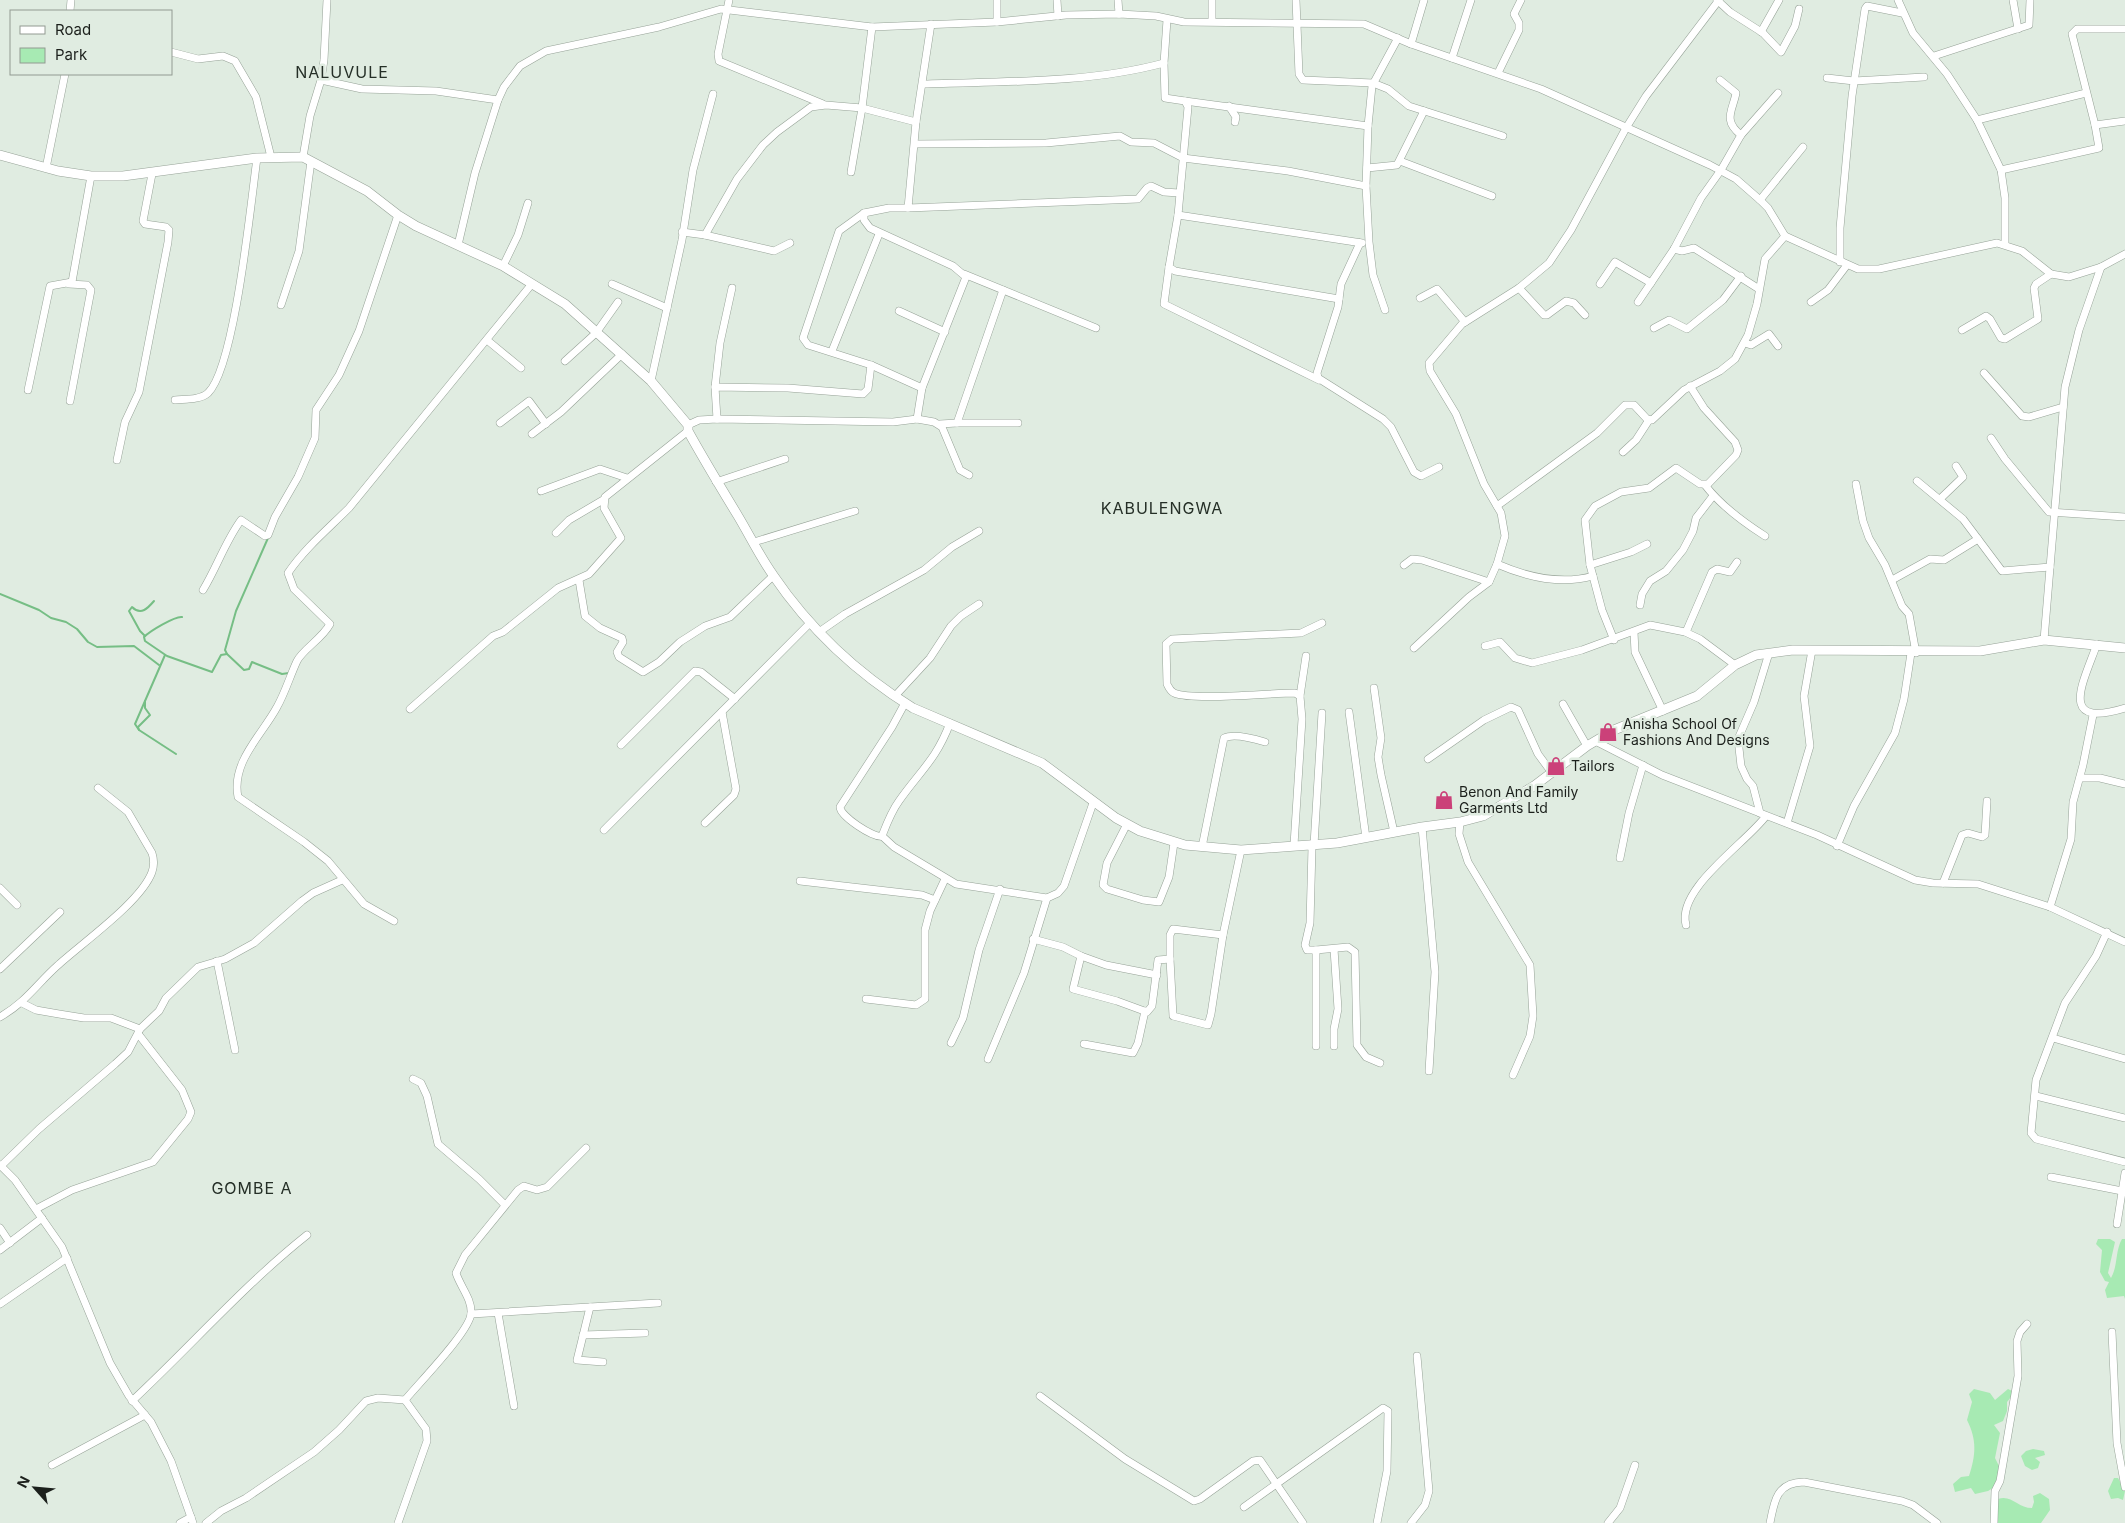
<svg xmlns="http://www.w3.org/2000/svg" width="2125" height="1523" viewBox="0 0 2125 1523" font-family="Inter,sans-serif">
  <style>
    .green { fill: #a7eab3 }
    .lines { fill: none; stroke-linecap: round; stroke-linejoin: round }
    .stream { stroke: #76be85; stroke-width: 2 }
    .minor-casing { stroke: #96a297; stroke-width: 8 }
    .tertiary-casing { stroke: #96a297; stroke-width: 10 }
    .minor { stroke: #fff; stroke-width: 7 }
    .tertiary { stroke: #fff; stroke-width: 9 }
    .labels { text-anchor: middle; stroke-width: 5; stroke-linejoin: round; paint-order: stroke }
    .poi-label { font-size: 14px; fill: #1c201c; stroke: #e0ece1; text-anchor: start }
    .quarter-label { font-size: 16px; letter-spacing: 1px; fill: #252f27; stroke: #e0ece1 }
  </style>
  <rect width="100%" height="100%" fill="#e0ece1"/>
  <g class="green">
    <path d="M 2098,1239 L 2110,1239 L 2115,1242 L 2108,1273 L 2111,1278 C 2118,1266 2115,1251 2122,1239 L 2125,1239 L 2125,1299 L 2124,1296 L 2107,1298 L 2105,1290 L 2109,1282 L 2105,1281 L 2100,1272 L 2102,1250 L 2096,1244 Z"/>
    <path d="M 1974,1389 L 1990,1393 L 1995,1400 L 2008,1389 L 2012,1391 L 2011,1397 L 2007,1402 L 2007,1411 L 2003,1421 L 1994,1425 L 2000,1433 L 1995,1458 L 2004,1476 L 2002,1482 L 1988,1491 L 1975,1494 L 1971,1488 L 1955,1492 L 1953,1484 L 1961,1477 L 1969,1476 C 1976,1455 1977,1440 1967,1420 L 1972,1402 L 1969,1394 Z"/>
    <path d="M 2033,1449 L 2044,1451 L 2045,1455 L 2035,1458 L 2040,1462 L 2038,1468 L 2032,1470 L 2025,1466 L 2021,1456 L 2026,1451 Z"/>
    <path d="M 2114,1478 L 2118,1478 L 2125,1491 L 2123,1500 L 2118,1498 L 2111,1499 L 2108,1491 Z"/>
    <path d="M 2040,1493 L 2049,1499 L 2050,1510 L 2041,1523 L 1997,1523 L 1998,1499 C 2011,1494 2018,1508 2032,1508 L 2034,1502 L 2033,1496 Z"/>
  </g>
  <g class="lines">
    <g class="stream">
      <path d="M 0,594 L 39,610 L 51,618 L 66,622 L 77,629 L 88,642 L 97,647 L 134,646 L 159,665"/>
      <path d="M 182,617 C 175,616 150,631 144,637 L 145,641 L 167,656 L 212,672 L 221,655 L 227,654 L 225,650 L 236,611 L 268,538"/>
      <path d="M 145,636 L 140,631 L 129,611 L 132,607 C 141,616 148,608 154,601"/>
      <path d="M 227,654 L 244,670 L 249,669 L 252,662 L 282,674 L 289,673"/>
      <path d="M 145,701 L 145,708 L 150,715 L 138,727 L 139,730 L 176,754"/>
      <path d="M 139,730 L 135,724 L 165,655"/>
    </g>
    <g class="minor-casing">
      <g id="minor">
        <path d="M 729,0 L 718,54 L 719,61 L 823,104"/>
        <path d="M 1057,0 L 1058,16"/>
        <path d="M 1118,0 L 1119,14"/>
        <path d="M 1212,0 L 1212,21"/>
        <path d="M 1296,0 L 1299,74 L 1303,80 L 1373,83 L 1388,89 L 1409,106 L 1503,136"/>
        <path d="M 1717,0 L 1730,12 L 1763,33 L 1781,52 L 1795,26 L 1799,9"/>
        <path d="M 1898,0 L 1913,33 L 1947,74 L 1977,120 L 2001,170 L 2005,198 L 2005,244"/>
        <path d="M 2013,0 L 2018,29"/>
        <path d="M 70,11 L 71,0"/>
        <path d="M 1167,20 L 1164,63 L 1165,98 L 1185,101 L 1188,107 L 1178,215 L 1169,267 L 1175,271 L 1339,299"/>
        <path d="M 997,22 L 997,0"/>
        <path d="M 931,24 L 916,122 L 908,208 L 1138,199 L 1147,188 L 1151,186 L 1164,192 L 1179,193"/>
        <path d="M 1761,32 L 1779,0"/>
        <path d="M 1411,44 L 1424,0"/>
        <path d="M 171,52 L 198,59 L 223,56 L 235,61 L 256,97 L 271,157"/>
        <path d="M 1934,56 L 2029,25 L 2030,0"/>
        <path d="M 1452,58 L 1471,0"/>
        <path d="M 1498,73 L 1519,30 L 1519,23 L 1514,14 L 1521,0"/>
        <path d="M 1827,78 L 1854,81 L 1924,77"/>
        <path d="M 321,80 L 362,89 L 436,91 L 498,100"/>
        <path d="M 1720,80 L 1736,93 C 1733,110 1722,120 1741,135"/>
        <path d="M 923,84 C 1002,81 1086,84 1164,63"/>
        <path d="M 1185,101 L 1368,126"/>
        <path d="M 1229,106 L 1236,117 L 1235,122"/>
        <path d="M 1977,120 L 2086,93"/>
        <path d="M 2095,125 L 2125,121"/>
        <path d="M 915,144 L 1046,143 L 1120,136 L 1131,142 L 1154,143 L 1183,158 L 1288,171 L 1366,186"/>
        <path d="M 303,157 L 310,116 L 321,80 L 324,60 L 327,0"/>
        <path d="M 1400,161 L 1492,196"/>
        <path d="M 46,168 L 65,74"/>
        <path d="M 1367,168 L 1397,165 L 1424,111"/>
        <path d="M 2001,170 L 2099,148 L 2095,125 L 2072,34 L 2077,29 L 2125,29"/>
        <path d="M 851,172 L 862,108 L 916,122"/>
        <path d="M 1760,200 L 1803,147"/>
        <path d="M 908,208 L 889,208 L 864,213 L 839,231 L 803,338 L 808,345 L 871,365 L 922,388"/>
        <path d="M 864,213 L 864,220 L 870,228 L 953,266 L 966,277 L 922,388 L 917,419"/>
        <path d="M 1178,215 L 1362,243"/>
        <path d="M 682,232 L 705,235 L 737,179 L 763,145 L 777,132 L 811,107 L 826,105 L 862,108 L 872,27"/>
        <path d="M 705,235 L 774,251 L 790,243"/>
        <path d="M 1360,243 L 1341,284 L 1338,307 L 1317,373 L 1318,378 L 1383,419 L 1391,427 L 1414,472 L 1421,476 L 1439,467"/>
        <path d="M 458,245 L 475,173 L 498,100 L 504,87 L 520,66 L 546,51 L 659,27 L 721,9 L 872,27 L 997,22 L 1066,15 L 1119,14 L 1156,16 L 1184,22 L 1364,24 L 1411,44 L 1541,89 L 1710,165 L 1736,179 L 1760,200 L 1768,208 L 1785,236 L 1858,269 L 1879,269 L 1997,243 L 2022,251 L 2051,274 L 2069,277 L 2101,267 L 2125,254"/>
        <path d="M 1674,249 L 1682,251 L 1694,248 L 1759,289"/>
        <path d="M 1840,262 L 1840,228 L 1852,96 L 1865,9 L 1867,6 L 1902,13"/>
        <path d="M 503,266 L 518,235 L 528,203"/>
        <path d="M 1169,267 L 1164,304 L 1319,380"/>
        <path d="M 964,274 L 1096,328"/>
        <path d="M 69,284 L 87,285 L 91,290 L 70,401"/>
        <path d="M 612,284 L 667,308"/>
        <path d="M 1600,284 L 1615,262 L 1651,283"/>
        <path d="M 1519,288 L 1544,315 L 1547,315 L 1566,301 L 1574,303 L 1585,315"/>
        <path d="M 1420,298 L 1437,289 L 1465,322"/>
        <path d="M 1638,302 L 1674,249 L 1701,198 L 1721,170 L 1741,135 L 1778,93"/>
        <path d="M 1811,302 L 1828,290 L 1847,265"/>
        <path d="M 281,305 L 299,251 L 311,161"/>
        <path d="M 1385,310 L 1373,275 L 1369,242 L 1366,186 L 1368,126 L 1372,86 L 1398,38"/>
        <path d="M 899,311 L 945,332"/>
        <path d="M 1654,328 L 1669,320 L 1687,329 L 1723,300 L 1741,276"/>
        <path d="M 1962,330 L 1986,316 L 1990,319 L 2001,338 L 2005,339 L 2038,319 L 2034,288 L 2036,284 L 2051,274"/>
        <path d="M 487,340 L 521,368"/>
        <path d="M 1745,343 L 1751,345 L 1769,334 L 1778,346"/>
        <path d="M 832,351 L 879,234"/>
        <path d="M 565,361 L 596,333 L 618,302"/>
        <path d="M 1984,373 L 2022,416 L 2029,417 L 2063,407"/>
        <path d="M 651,381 L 682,240 L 693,170 L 713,94"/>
        <path d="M 715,387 L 720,343 L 732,288"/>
        <path d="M 28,390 L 50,286 L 72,282 L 91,176"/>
        <path d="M 175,400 C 186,399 200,400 208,393 C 235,367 251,201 257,158"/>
        <path d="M 717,419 L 715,387 L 788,388 L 863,394 L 868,389 L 871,365"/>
        <path d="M 500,423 L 529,401 L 546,424"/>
        <path d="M 957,423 L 1018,423"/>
        <path d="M 940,424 L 957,423 L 1003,290"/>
        <path d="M 688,425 L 699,420 L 717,419 L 893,422 L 917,419 L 934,422 L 942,427 L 960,470 L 969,475"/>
        <path d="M 532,434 L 561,412 L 622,354"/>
        <path d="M 1991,438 L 2005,459 L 2049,512 L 2125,517"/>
        <path d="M 1623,452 L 1636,440 L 1649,420"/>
        <path d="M 117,460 L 125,422 L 139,392 L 168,242 L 169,230 L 166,227 L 145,224 L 143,221 L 152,174"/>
        <path d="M 1917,481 L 1963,519 L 2002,571 L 2050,567"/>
        <path d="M 716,482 L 785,459"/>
        <path d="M 1856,484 L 1863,521 L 1869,538 L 1885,565 L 1902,606 L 1909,614 L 1916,653"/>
        <path d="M 1705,485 C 1721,506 1743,522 1765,536"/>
        <path d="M 541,491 L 600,469 L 627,478"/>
        <path d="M 1940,499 L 1963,477 L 1956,466"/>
        <path d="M 1497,506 L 1597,433 L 1625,405 L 1634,405 L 1647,419 L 1652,420 L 1684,390 L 1720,371 L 1735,359 L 1748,335 L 1757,304 L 1765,259 L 1785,236"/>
        <path d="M 556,533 L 569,520 L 603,500"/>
        <path d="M 754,542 L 855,511"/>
        <path d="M 1497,564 C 1527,577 1561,585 1593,576"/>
        <path d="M 1404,565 L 1412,559 L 1422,560 L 1489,582"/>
        <path d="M 1590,565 L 1631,552 L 1647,544"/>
        <path d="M 579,580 L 585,616 L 600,628 L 622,638 L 623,642 L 617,652 L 619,657 L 643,672 L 659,662 L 680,642 L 705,626 L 730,617 L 773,576"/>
        <path d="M 1892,580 L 1930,559 L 1944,560 L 1978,539"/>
        <path d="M 203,590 C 217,567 225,542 241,520 L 265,536 L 268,535 L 275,517 L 298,477 L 315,438 L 316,410 L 339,375 L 359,331 L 398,215"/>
        <path d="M 1640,605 L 1642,594 L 1650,581 L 1666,571 L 1683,550 L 1693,531 L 1696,518 L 1713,496"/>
        <path d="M 819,632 L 845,614 L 924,570 L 952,547 L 979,531"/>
        <path d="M 1634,632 L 1635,652 L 1663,711"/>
        <path d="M 1686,632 L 1712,572 L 1717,569 L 1730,572 L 1737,562"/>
        <path d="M 1614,640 L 1602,610 L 1590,565 L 1585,520 L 1595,506 L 1621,492 L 1649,488 L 1676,468 L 1700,484 L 1708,484 L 1736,455 L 1738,450 L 1735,442 L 1704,408 L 1690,386"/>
        <path d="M 2044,640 L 2065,387 L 2079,330 L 2101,267"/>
        <path d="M 2097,644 C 2083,683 2057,729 2125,708"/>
        <path d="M 1485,646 L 1500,642 L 1515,658 L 1532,663 L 1582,650 L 1650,625 L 1685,632 L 1700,639 L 1735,665"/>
        <path d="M 1414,648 L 1469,597 L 1489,582 L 1497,564 L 1505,536 L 1501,513 L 1484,484 L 1456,414 L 1430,371 L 1429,363 L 1462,324 L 1519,288 L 1549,263 L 1571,230 L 1626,128 L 1646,96 L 1719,0"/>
        <path d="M 1374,688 L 1381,738 L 1378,757 L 1381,775 L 1394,832"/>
        <path d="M 895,696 L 930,658 L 951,626 L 961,616 L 979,604"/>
        <path d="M 1300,696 L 1306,656"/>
        <path d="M 1563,704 L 1587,746"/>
        <path d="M 410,709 L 493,636 L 503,632 L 558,588 L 589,574 L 621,538 L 604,508 L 605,497 L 688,431"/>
        <path d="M 1349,712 L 1366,838"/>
        <path d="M 950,723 C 936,760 920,771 899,801 C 891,812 887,823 882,836 L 894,847 L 956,884 L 1047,898 L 1058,893 L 1064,886 L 1093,803"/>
        <path d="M 1595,741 L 1662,775 L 1817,835 L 1915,880 L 1933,883 L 1978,884 L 2050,907 L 2125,942"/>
        <path d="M 621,745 L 695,671 L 701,672 L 735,699"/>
        <path d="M 1428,759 L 1484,720 L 1511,707 L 1518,710 L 1538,754 L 1552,773"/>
        <path d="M 2080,778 L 2100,778 L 2125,784"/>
        <path d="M 1760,813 L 1753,786 L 1747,779 L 1741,766 L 1738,739 L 1754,702 L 1769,653"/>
        <path d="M 1460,822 L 1459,834 L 1468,862 L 1530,965 L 1533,1016 L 1530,1036 L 1513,1075"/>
        <path d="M 705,823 L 734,795 L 736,789 L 722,712"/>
        <path d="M 1787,823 L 1810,746 L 1804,696 L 1812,650"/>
        <path d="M 1127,824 L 1107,863 L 1103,885 L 1107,889 L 1143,900 L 1159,902 L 1169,877 L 1174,843"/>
        <path d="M 1422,827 L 1435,972 L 1429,1071"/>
        <path d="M 604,830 L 810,623"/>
        <path d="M 882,836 C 873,838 840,816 840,807 L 892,727 L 905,703"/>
        <path d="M 1294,845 L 1302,719 L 1300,696 L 1295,693 C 1268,693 1194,701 1174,693 C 1170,691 1169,688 1167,684 L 1166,644 L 1172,639 L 1301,633 L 1322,623"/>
        <path d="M 1306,845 L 1312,847 L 1310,923 L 1305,945 L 1307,950 L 1316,950 L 1316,1046"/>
        <path d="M 1314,845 L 1322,713"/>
        <path d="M 1837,846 L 1854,806 L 1895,733 L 1904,699 L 1911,653"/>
        <path d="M 1202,847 L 1224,738 C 1234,733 1255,739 1265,742"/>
        <path d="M 1620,858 L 1629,813 L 1643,765"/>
        <path d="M 800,881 L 922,895 L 935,900"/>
        <path d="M 1943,883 L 1962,835 L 1968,833 L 1982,837 L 1985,835 L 1987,801"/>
        <path d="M 0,888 L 17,905"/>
        <path d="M 2050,907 L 2071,839 L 2073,802 L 2083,765 L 2093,715"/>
        <path d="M 394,921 L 364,904 L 328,861 L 304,842 L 238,797 C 231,762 262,735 277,707 C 285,693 290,676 297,661 C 303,649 322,639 330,624 L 294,589 L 288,573 C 305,548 328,529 349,508 L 531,285"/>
        <path d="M 1686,925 C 1676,889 1746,843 1766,816"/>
        <path d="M 2107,932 L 2096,956 L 2065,1003 L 2036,1080 L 2031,1133 L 2036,1139 L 2125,1162"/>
        <path d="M 1033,939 L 1063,947 L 1081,956 L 1073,989 L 1117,1001 L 1147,1012 L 1152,1006 L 1158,960 L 1170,959 L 1170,935 L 1173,929 L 1223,935"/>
        <path d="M 1316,950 L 1348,947 L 1355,952 L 1357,1045 L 1366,1057 L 1380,1063"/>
        <path d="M 1081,956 L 1106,965 L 1157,975"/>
        <path d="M 1170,959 L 1173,1016 L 1208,1025 L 1211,1014 L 1223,935 L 1241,850"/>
        <path d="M 217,961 L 235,1050"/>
        <path d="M 0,969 L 60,912"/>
        <path d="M 866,999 L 916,1005 L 925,999 L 925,930 L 930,911 L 945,879"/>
        <path d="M 22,1003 L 36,1010 L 59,1014 L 84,1018 L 111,1018 L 140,1029"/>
        <path d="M 0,1017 C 26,1002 36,985 57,966 C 82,943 141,902 152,872 C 154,866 154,859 152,853 L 128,812 L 98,788"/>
        <path d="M 2053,1038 L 2125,1059"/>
        <path d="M 951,1043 L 963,1018 L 979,950 L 1000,889"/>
        <path d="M 1084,1044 L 1133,1053 L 1138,1043 L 1145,1011"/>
        <path d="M 1334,1046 L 1334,1029 L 1338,1009 L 1334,949"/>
        <path d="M 988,1059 L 1024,973 L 1047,898"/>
        <path d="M 413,1079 L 421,1083 L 427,1096 L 438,1144 L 479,1179 L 504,1204"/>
        <path d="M 2036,1096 L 2125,1118"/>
        <path d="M 0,1165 L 15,1180 L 62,1247 L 110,1363 L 129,1396 L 151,1422 L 171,1461 L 193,1523"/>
        <path d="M 1,1166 L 39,1129 L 115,1064 L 128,1052 L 140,1029 L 159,1011 L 166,998 L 198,967 L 225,959 L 254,943 L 302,901 L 313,893 L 342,880"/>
        <path d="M 2051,1177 L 2122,1191"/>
        <path d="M 36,1209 L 72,1190 L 153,1162 L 188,1119 L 191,1112 L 182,1090 L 139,1035"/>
        <path d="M 2117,1224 L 2125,1173"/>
        <path d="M 0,1228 L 10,1243"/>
        <path d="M 0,1250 L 42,1218"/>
        <path d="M 0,1304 L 67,1258"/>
        <path d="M 590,1307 L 577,1360 L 603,1362"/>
        <path d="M 498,1313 L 514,1406"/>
        <path d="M 471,1314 L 658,1303"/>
        <path d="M 2112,1332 L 2117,1443 L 2125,1487"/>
        <path d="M 583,1335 L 645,1333"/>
        <path d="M 1040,1396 L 1125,1459 L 1194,1501 L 1200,1499 L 1253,1461 L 1260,1460 L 1303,1523"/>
        <path d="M 405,1400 C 418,1384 471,1330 471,1313 C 472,1299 460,1286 456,1273 L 465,1255 L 518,1190 L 524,1186 L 537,1190 L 547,1187 L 586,1148"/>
        <path d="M 132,1401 C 191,1346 244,1285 307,1235"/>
        <path d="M 52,1465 L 145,1415"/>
        <path d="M 1244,1507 L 1383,1408 L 1388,1411 L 1387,1471 L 1377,1523"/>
        <path d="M 180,1523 L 191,1517"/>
        <path d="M 206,1523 L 221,1511 L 246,1498 L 314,1452 L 339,1430 L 366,1401 L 378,1398 L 405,1400"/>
        <path d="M 398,1523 L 427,1441 L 426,1429 L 405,1400"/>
        <path d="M 1411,1523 L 1425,1505 L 1429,1491 L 1417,1356"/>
        <path d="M 1608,1523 L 1620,1508 L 1635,1465"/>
        <path d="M 1770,1523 C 1774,1501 1777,1482 1804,1482 L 1902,1501 L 1913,1505 L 1937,1523"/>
        <path d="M 1994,1523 L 1995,1491 L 2000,1481 L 2018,1376 L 2017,1341 L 2020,1332 L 2027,1324"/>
      </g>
    </g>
    <g class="tertiary-casing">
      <path id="tertiary" d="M 0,155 L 58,171 L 91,176 L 123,176 L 257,158 L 303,157 L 367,191 L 398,215 L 416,226 L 503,266 L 565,304 L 651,381 L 688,425 L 688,431 C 704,460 721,488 738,516 C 750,536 760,557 773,575 C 809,628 858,674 913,708 L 1042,763 L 1116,818 L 1140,831 L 1185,845 L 1241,850 L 1337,843 L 1422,827 L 1460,822 L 1483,816 L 1534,786 L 1587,746 L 1614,730 L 1697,696 L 1735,665 L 1756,655 L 1793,650 L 1980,651 L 2044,640 L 2125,648"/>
    </g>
    <use href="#minor" class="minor"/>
    <use href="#tertiary" class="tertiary"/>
  </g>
  <defs>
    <g id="shop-bare" transform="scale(1.5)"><path d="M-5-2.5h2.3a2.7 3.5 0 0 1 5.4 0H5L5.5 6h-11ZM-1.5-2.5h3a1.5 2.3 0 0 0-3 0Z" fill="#cb4179" stroke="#e0ece1" stroke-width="2.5" paint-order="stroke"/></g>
  </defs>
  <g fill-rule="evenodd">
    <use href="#shop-bare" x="1608" y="732"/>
    <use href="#shop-bare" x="1556" y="766"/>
    <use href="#shop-bare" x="1444" y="800"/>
  </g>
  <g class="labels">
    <g class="poi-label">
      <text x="1623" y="729">Anisha School Of<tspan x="1623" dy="16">Fashions And Designs</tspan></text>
      <text x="1571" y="771">Tailors</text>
      <text x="1459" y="797">Benon And Family<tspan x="1459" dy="16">Garments Ltd</tspan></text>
    </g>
    <g class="quarter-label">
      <text x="342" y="78">NALUVULE</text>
      <text x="1162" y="514">KABULENGWA</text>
      <text x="252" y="1194">GOMBE A</text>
    </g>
  </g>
  <rect x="10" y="10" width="162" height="65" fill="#e0ece1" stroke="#929a92"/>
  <rect x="20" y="26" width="25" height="8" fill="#ffffff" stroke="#929a92"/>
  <text x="55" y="35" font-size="15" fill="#1c201c">Road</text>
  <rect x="20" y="48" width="25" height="15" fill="#a7eab3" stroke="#929a92"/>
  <text x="55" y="60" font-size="15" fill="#1c201c">Park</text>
  <g transform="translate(35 1488) rotate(297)" stroke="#e0ece1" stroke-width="4" paint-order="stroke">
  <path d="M0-4L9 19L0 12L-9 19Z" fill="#1c201c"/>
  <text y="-8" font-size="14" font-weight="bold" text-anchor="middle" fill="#1c201c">N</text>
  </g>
</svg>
